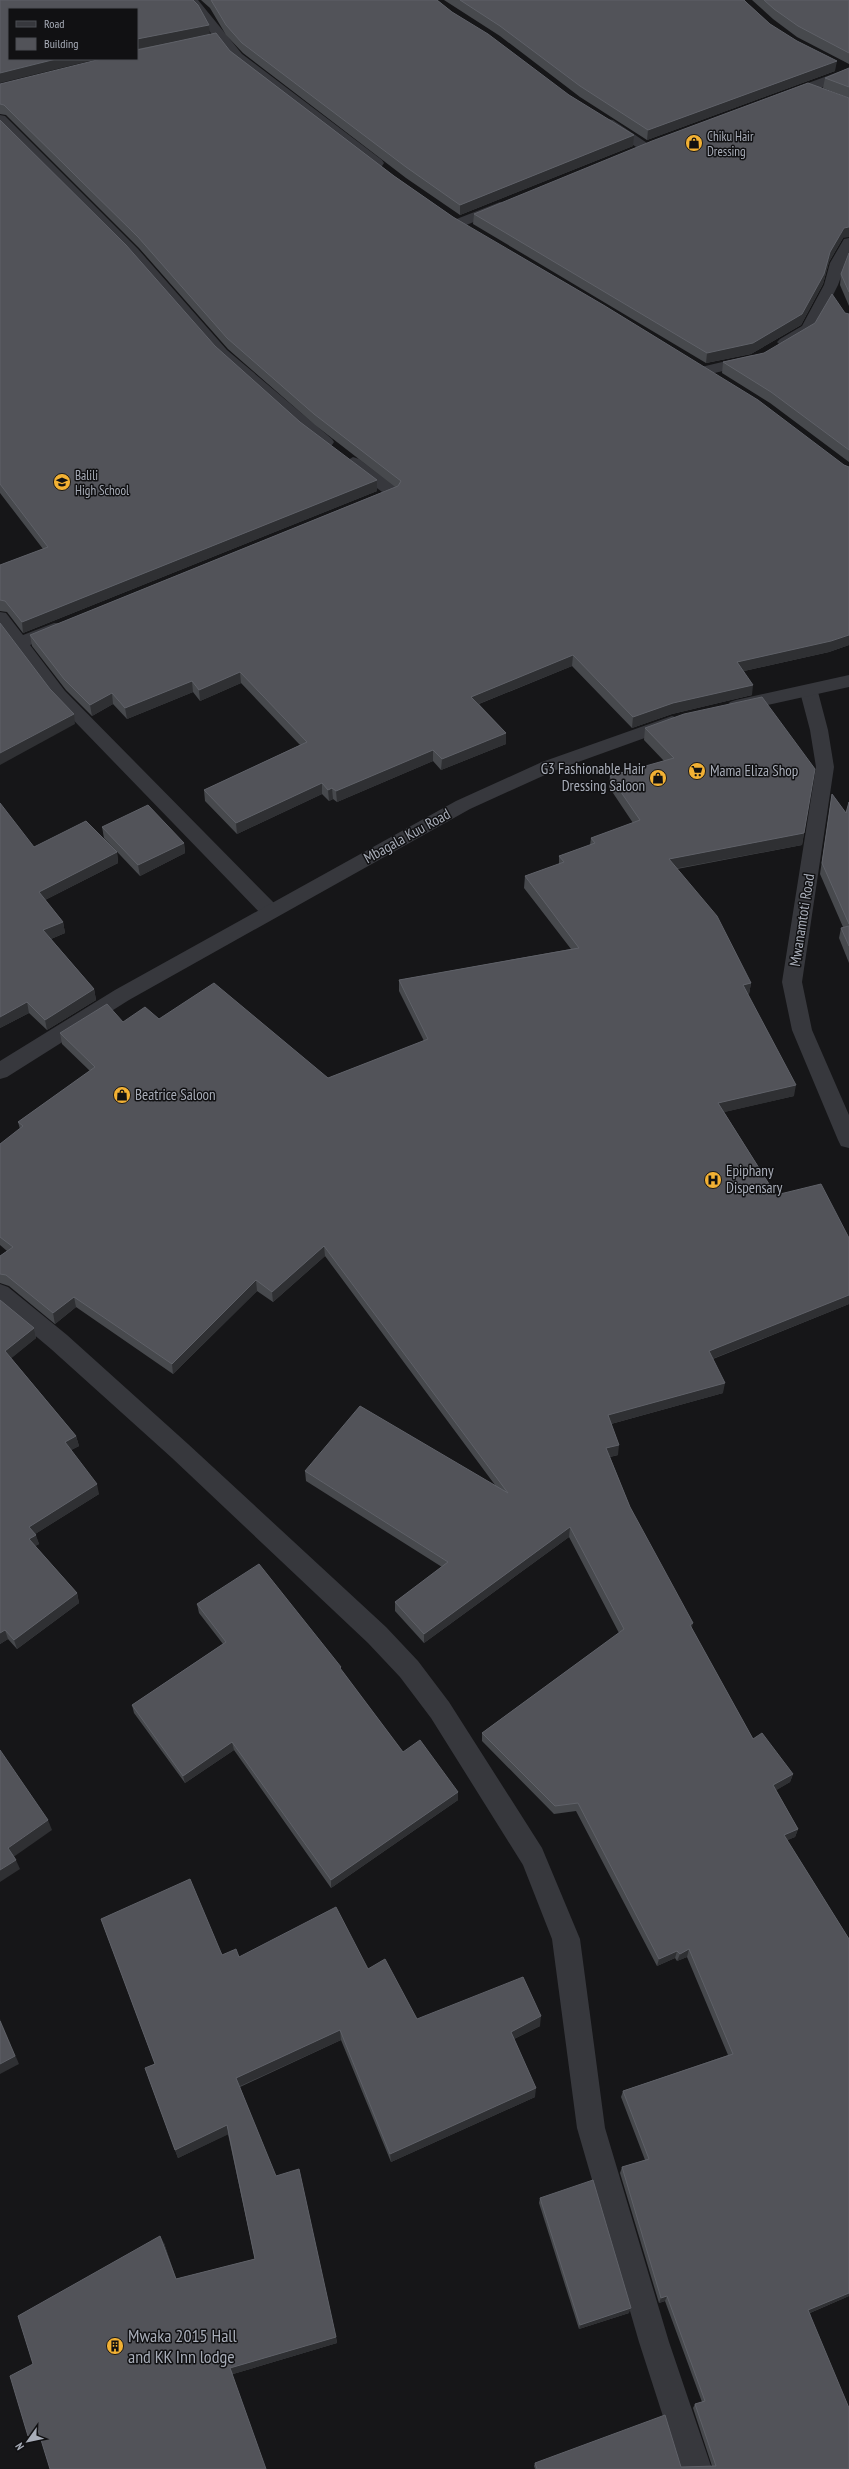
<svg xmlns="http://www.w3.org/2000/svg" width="849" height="2469" viewBox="0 0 849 2469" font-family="'PT Sans Narrow',sans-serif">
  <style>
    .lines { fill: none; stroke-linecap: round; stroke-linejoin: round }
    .minor { fill: #37383d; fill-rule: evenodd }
    .tertiary { fill: #37383d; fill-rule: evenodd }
    .wall { fill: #47494d }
    .shaded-wall { fill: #2f3033 }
    .building { fill: #525359; stroke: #5f6168 }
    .labels { text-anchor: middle; stroke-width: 3; stroke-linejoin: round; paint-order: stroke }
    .far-poi-label { font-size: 13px; fill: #a8adb8; stroke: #111113; text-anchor: start }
    .poi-label { font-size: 15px; fill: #a8adb8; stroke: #111113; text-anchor: start }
    .street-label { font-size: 15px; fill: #a8adb8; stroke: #111113 }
    .near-poi-label { font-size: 18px; fill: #a8adb8; stroke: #111113; text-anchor: start }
  </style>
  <rect width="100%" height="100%" fill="#161618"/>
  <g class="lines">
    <g class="minor">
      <path d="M 185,0 L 198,0 L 242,54 L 382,160 L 384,163 L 382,166 L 372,166 L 232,60 Z"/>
      <path d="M 849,68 L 849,77 L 791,99 L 781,99 L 779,96 L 781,93 Z"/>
      <path d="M 0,115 L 5,116 L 138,249 L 227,350 L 332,439 L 334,442 L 332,445 L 320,445 L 217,356 L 128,255 L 0,127 Z"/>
      <path d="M 608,119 L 613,120 L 653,147 L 651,150 L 641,150 L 603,126 L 601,123 Z"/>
      <path d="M 500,202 L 507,206 L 505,209 L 464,226 L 459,227 L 452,223 L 454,220 Z"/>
      <path d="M 849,238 L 849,255 L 838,285 L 816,329 L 790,345 L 780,345 L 777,342 L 780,339 L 802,326 L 824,285 L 830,263 L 844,239 Z"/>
      <path d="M 752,355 L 760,360 L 757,363 L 706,375 L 698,370 L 701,367 Z"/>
      <path d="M 353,457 L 359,459 L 398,489 L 400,492 L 398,495 L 386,495 L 347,465 L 345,462 Z"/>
      <path d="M 0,612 L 6,613 L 23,635 L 54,623 L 66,623 L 69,627 L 66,631 L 30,645 L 65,691 L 277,906 L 280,911 L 277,916 L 270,918 L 263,916 L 53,699 L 0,629 Z"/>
      <path d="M 809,686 L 815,688 L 818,692 L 828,730 L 834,767 L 802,982 L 812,1030 L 849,1115 L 849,1148 L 841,1146 L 838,1140 L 792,1030 L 782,982 L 816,767 L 810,730 L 800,692 L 803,688 Z"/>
      <path d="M 0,1284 L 8,1287 L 67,1335 L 188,1444 L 386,1627 L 418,1661 L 449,1702 L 542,1848 L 580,1939 L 605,2128 L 669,2342 L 712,2469 L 680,2469 L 639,2342 L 577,2128 L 552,1939 L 523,1865 L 431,1718 L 400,1677 L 368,1643 L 172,1458 L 51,1349 L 0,1306 Z"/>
    </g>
    <g class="tertiary">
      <path d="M 849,675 L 849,687 L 736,712 L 730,710 L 727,706 L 730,702 L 736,700 Z"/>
      <path d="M 672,716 L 678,718 L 681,722 L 678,726 L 556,770 L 470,809 L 129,1000 L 7,1077 L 0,1079 L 0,1061 L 115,990 L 456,801 L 542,762 Z"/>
    </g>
  </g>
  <g class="wall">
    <path d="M 0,0 L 210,35 L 394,176 L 453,217 L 844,465 L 849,467 L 849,645 L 829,652 L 744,671 L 752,695 L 672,714 L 632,728 L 572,666 L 479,704 L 506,733 L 506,744 L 441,770 L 433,761 L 337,802 L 333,799 L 329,801 L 322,794 L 237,834 L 205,801 L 204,790 L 300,745 L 241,683 L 200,701 L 193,692 L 127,719 L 113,704 L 92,716 L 66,690 L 32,646 L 30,635 L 395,487 L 315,425 L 228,349 L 139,248 L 6,115 L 0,114 L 0,117 L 0,84 L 137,59 L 137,50 Z"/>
    <path d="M 201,0 L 437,0 L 452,12 L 633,146 L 460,215 L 406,178 L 243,53 L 226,35 L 210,8 Z"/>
    <path d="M 444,0 L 744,0 L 747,3 L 770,24 L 835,71 L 647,140 L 580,97 L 500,36 Z"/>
    <path d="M 752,0 L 849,0 L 849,64 L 797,37 L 773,19 Z"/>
    <path d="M 849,68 L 849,98 L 823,88 L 825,78 Z"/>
    <path d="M 0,120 L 215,346 L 377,491 L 23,633 L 7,612 L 0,611 L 0,565 L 43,549 L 0,493 Z"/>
    <path d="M 474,214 L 843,238 L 829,262 L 823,284 L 801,325 L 751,354 L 706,363 L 473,224 Z"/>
    <path d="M 849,253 L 849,306 L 840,285 L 841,274 Z"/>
    <path d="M 845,313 L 849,314 L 849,462 L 770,403 L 722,373 L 723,362 L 764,353 Z"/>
    <path d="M 645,728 L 804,833 L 802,845 L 677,869 L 751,983 L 749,994 L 748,994 L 794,1096 L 724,1112 L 776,1195 L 849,1238 L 849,1304 L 713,1359 L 723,1393 L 611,1424 L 618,1455 L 610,1457 L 630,1507 L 692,1629 L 753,1739 L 793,1774 L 790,1782 L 776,1790 L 798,1829 L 795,1837 L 787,1840 L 849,1939 L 849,2296 L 810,2313 L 849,2469 L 535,2469 L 534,2466 L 535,2463 L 681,2467 L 712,2466 L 693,2408 L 695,2404 L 702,2402 L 665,2301 L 659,2303 L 620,2173 L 622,2167 L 645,2160 L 621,2097 L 623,2091 L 728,2055 L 687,1957 L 677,1961 L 675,1958 L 657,1966 L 576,1811 L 554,1814 L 482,1741 L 482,1733 L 619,1633 L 569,1537 L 424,1643 L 395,1611 L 395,1602 L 442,1567 L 306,1481 L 305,1471 L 495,1485 L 325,1256 L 273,1302 L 257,1291 L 173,1374 L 76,1307 L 55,1324 L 9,1286 L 0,1283 L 0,1256 L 7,1251 L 0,1245 L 0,1144 L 20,1129 L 18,1122 L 90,1071 L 62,1044 L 60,1033 L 123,1022 L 159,1019 L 328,1078 L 424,1041 L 399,991 L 399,980 L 571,949 L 524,888 L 525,876 L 559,864 L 559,856 L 590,845 L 591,838 L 633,823 L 609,787 L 610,776 L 664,761 L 644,740 Z"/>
    <path d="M 832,794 L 846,813 L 849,802 L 849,963 L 839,938 L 841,928 L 843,927 L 820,874 Z"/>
    <path d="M 102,827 L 184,843 L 185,853 L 140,876 L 104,838 Z"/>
    <path d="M 34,847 L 117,852 L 118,863 L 45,900 L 63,922 L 65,933 L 51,939 L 94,989 L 96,1000 L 47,1030 L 29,1013 L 0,1028 Z"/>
    <path d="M 0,1300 L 34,1328 L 36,1338 L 11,1358 L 76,1436 L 79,1446 L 71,1450 L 99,1494 L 35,1534 L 39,1544 L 35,1546 L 77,1593 L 79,1603 L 17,1649 L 8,1639 L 0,1644 Z"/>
    <path d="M 197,1604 L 342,1671 L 403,1752 L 458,1792 L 458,1800 L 331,1888 L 234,1750 L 185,1783 L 134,1713 L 132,1705 L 223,1644 L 199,1613 Z"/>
    <path d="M 101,1919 L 222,1955 L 368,1969 L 417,2019 L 540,2026 L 514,2039 L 535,2097 L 391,2162 L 341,2040 L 240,2087 L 336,2337 L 337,2343 L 233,2374 L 40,2437 L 33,2441 L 33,2364 L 164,2243 L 176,2279 L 255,2259 L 228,2134 L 178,2158 L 145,2068 L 155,2064 Z"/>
    <path d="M 540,2198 L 629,2313 L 579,2329 L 539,2203 Z"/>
  </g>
  <g class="shaded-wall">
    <path d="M 209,25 L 210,35 L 137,49 L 137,39 Z"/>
    <path d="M 56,59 L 98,59 L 0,83 L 0,73 Z"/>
    <path d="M 837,61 L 835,71 L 647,140 L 648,130 Z"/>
    <path d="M 634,135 L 633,146 L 460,215 L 460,205 Z"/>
    <path d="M 849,227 L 849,237 L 843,238 L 829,262 L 823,284 L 801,325 L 751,354 L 706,363 L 707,353 L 830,252 L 844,228 Z"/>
    <path d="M 377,480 L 377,491 L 23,633 L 22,622 Z"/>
    <path d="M 849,635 L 849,645 L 829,652 L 735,673 L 737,662 Z"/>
    <path d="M 573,655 L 572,666 L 471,707 L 471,697 Z"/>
    <path d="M 240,672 L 241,683 L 200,701 L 199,690 Z"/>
    <path d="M 192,681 L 193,692 L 127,719 L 125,708 Z"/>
    <path d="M 753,685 L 752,695 L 672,714 L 632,728 L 633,717 L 673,703 Z"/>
    <path d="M 112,693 L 113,704 L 92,716 L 90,705 Z"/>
    <path d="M 74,714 L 75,724 L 0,765 L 0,753 Z"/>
    <path d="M 506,733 L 506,744 L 441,770 L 442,759 Z"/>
    <path d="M 433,750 L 433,761 L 337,802 L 336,791 Z"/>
    <path d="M 322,783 L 322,794 L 237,834 L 236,823 Z"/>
    <path d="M 332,788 L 333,799 L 329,801 L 328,790 Z"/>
    <path d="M 804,833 L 802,845 L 668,870 L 669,859 Z"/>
    <path d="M 184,843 L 185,853 L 140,876 L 138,865 Z"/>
    <path d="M 117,852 L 118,863 L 41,902 L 39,892 Z"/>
    <path d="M 63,922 L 65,933 L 46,941 L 43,930 Z"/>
    <path d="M 751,983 L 749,994 L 741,996 L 743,985 Z"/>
    <path d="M 94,989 L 96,1000 L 47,1030 L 45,1020 Z"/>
    <path d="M 27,1002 L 29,1013 L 0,1028 L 0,1017 Z"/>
    <path d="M 796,1085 L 794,1096 L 716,1114 L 718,1103 Z"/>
    <path d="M 324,1246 L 325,1256 L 273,1302 L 272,1292 Z"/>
    <path d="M 256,1280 L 257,1291 L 173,1374 L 172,1364 Z"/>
    <path d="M 849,1295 L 849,1304 L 707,1361 L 709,1351 Z"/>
    <path d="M 74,1297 L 76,1307 L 55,1324 L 53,1313 Z"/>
    <path d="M 34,1328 L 36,1338 L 8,1361 L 5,1351 Z"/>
    <path d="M 725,1383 L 723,1393 L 607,1425 L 608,1415 Z"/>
    <path d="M 76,1436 L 79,1446 L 67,1452 L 65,1442 Z"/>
    <path d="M 619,1445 L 618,1455 L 605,1458 L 606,1448 Z"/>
    <path d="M 97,1484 L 99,1494 L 32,1536 L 29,1527 Z"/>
    <path d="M 570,1527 L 569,1537 L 424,1643 L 424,1634 Z"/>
    <path d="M 36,1535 L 39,1544 L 32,1548 L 29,1539 Z"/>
    <path d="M 77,1593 L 79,1603 L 17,1649 L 14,1640 Z"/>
    <path d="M 693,1623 L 691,1632 L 690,1625 Z"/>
    <path d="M 5,1630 L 8,1639 L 0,1644 L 0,1633 Z"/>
    <path d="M 232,1742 L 234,1750 L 185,1783 L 183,1776 Z"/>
    <path d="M 793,1774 L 790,1782 L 770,1794 L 773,1785 Z"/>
    <path d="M 458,1792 L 458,1800 L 331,1888 L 331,1880 Z"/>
    <path d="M 48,1820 L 52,1830 L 12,1858 L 8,1848 Z"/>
    <path d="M 798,1829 L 795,1837 L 781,1843 L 784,1835 Z"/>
    <path d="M 16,1860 L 20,1869 L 0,1882 L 0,1870 Z"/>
    <path d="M 689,1949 L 687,1957 L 677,1961 L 680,1954 Z"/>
    <path d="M 677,1951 L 675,1958 L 657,1966 L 659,1959 Z"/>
    <path d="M 541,2016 L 540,2026 L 510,2041 L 511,2032 Z"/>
    <path d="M 0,2019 L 19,2064 L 0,2074 Z"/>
    <path d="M 340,2030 L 341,2040 L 238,2087 L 236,2078 Z"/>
    <path d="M 536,2088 L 535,2097 L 391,2162 L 390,2154 Z"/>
    <path d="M 227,2125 L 229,2134 L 178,2158 L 175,2150 Z"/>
    <path d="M 160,2236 L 164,2243 L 179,2287 L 176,2279 Z"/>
    <path d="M 849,2293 L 849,2296 L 805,2315 L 808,2310 Z"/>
    <path d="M 667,2296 L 665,2301 L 659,2303 L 661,2298 Z"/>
    <path d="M 631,2308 L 629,2313 L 579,2329 L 580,2325 Z"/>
    <path d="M 336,2337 L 337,2343 L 233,2374 L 230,2368 Z"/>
    <path d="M 38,2430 L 43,2436 L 33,2441 L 28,2436 Z"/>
  </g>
  <g class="building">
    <path d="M 0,0 L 193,0 L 198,5 L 209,25 L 137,39 L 137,9 L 9,9 L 9,59 L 56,59 L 0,73 Z"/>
    <path d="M 211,0 L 437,0 L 452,12 L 488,34 L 569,95 L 634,135 L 460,205 L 406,167 L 242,43 L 226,25 Z"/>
    <path d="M 460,0 L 744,0 L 747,3 L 770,24 L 797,41 L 837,61 L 648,130 L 580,86 L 500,26 Z"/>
    <path d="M 764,0 L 849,0 L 849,53 L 798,26 L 774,9 Z"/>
    <path d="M 216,33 L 230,51 L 394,176 L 453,217 L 605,306 L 758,400 L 844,465 L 849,467 L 849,635 L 831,641 L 737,662 L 753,685 L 673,703 L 633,717 L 573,655 L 471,697 L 506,733 L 442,759 L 433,750 L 336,791 L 332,788 L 328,790 L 322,783 L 236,823 L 204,790 L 307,742 L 240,672 L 199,690 L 192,681 L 125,708 L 112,693 L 90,705 L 64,679 L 30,635 L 398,486 L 401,481 L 314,414 L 227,338 L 138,237 L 4,105 L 0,104 L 0,84 L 101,59 L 137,59 L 137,50 Z"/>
    <path d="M 849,68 L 849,87 L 825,78 Z"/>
    <path d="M 808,83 L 849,98 L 849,227 L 844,228 L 830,252 L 824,274 L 802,314 L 753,343 L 707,353 L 474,214 L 652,141 Z"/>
    <path d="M 0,120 L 126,245 L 215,346 L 300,422 L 377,480 L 22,622 L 5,601 L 0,600 L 0,565 L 48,547 L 0,484 Z"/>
    <path d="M 849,253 L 849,292 L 841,274 Z"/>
    <path d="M 832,294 L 845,313 L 849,314 L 849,450 L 771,392 L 723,362 L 764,353 L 815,323 Z"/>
    <path d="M 0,623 L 50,689 L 74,714 L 0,753 Z"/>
    <path d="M 762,697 L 815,769 L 804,833 L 669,859 L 717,916 L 751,983 L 743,985 L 796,1085 L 718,1103 L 776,1195 L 821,1184 L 849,1238 L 849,1295 L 709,1351 L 725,1383 L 608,1415 L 619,1445 L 606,1448 L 630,1507 L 693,1623 L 690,1625 L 753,1739 L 762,1733 L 793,1774 L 773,1785 L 798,1829 L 784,1835 L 849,1939 L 849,2293 L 808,2310 L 849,2408 L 849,2469 L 537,2469 L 535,2463 L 665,2415 L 681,2467 L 716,2466 L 695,2404 L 705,2401 L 667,2296 L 661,2298 L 622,2167 L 649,2159 L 623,2091 L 733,2054 L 689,1949 L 680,1954 L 677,1951 L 659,1959 L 578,1803 L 555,1806 L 482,1733 L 624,1629 L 570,1527 L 424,1634 L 395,1602 L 448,1562 L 305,1471 L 360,1406 L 508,1493 L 324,1246 L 272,1292 L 256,1280 L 172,1364 L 74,1297 L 53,1313 L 6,1275 L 0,1274 L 0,1256 L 13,1247 L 0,1237 L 0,1144 L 23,1126 L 18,1122 L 95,1067 L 60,1033 L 107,1004 L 123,1022 L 145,1007 L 159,1019 L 214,983 L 328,1078 L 428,1039 L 399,980 L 579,948 L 525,876 L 564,862 L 559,856 L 595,843 L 591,838 L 640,820 L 610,776 L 674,758 L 645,728 L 684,714 Z"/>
    <path d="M 832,794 L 846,813 L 849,802 L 849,924 L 822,863 Z"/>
    <path d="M 0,803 L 34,847 L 86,821 L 117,852 L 39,892 L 63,922 L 43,930 L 94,989 L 45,1020 L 27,1002 L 0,1017 Z"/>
    <path d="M 148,805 L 184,843 L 138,865 L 102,827 Z"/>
    <path d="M 849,926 L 849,946 L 841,928 Z"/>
    <path d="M 0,1300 L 34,1328 L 5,1351 L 76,1436 L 65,1442 L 97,1484 L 29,1527 L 36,1535 L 29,1539 L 77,1593 L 14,1640 L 5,1630 L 0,1633 Z"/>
    <path d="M 259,1564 L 341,1667 L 340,1668 L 403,1752 L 420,1740 L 458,1792 L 331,1880 L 232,1742 L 183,1776 L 132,1705 L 226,1642 L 197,1604 Z"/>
    <path d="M 0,1750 L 48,1820 L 8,1848 L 16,1860 L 0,1870 Z"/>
    <path d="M 190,1879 L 222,1955 L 236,1949 L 239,1957 L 336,1907 L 368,1969 L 385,1959 L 417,2019 L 523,1977 L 541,2016 L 511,2032 L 536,2088 L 390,2154 L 340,2030 L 236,2078 L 276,2176 L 299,2169 L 336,2337 L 230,2368 L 266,2469 L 50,2469 L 38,2430 L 28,2436 L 10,2376 L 33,2364 L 18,2316 L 160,2236 L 176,2279 L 255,2259 L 227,2125 L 175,2150 L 145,2068 L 155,2064 L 101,1919 Z"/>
    <path d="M 0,2021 L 15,2056 L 0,2064 Z"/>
    <path d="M 593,2180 L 631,2308 L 580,2325 L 540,2198 Z"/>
  </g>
  <defs>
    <g id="shop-disc" transform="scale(0.9)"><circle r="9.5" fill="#f2b134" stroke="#111113"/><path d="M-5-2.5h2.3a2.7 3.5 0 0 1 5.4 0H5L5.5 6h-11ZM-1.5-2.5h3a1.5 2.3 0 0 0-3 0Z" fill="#111"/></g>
    <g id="school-disc" transform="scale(0.9)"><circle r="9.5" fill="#f2b134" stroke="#111113"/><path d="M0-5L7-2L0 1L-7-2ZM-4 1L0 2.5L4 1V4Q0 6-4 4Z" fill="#111"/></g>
    <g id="supermarket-disc" transform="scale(0.9)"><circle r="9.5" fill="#f2b134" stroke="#111113"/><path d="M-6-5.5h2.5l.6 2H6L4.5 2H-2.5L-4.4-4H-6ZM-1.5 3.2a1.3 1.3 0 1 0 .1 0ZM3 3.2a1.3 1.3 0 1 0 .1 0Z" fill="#111"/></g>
    <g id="hospital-disc" transform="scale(0.9)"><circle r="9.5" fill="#f2b134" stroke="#111113"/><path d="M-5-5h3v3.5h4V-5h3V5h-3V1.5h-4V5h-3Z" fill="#111"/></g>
    <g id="building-disc" transform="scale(0.9)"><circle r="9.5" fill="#f2b134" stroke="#111113"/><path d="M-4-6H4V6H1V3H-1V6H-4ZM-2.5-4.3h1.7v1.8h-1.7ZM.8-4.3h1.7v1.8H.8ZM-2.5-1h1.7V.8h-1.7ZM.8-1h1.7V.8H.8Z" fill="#111"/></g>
  </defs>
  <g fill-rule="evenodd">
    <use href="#shop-disc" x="694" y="143"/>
    <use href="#school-disc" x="62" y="482"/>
    <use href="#supermarket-disc" x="697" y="771"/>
    <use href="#shop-disc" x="658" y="778"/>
    <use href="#shop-disc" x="122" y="1095"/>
    <use href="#hospital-disc" x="713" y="1180"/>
    <use href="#building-disc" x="115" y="2346"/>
  </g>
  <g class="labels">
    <g class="far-poi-label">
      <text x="707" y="141">Chiku Hair<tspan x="707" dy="15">Dressing</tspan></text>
      <text x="75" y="480">Balili<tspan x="75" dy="15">High School</tspan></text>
    </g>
    <g class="poi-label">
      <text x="645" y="774" text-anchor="end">G3 Fashionable Hair<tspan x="645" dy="17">Dressing Saloon</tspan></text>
      <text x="710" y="776">Mama Eliza Shop</text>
      <text x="135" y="1100">Beatrice Saloon</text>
      <text x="726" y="1176">Epiphany<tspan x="726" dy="17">Dispensary</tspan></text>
    </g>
    <g class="street-label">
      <text transform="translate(407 836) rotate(-29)" y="5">Mbagala Kuu Road</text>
      <text transform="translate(802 920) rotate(-81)" y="5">Mwanamtoti Road</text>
    </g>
    <g class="near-poi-label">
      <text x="128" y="2342">Mwaka 2015 Hall<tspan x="128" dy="21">and KK Inn lodge</tspan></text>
    </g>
  </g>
  <rect x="8" y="8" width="130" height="52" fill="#111113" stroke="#4d4f55"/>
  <rect x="16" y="21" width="20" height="6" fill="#37383d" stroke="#4d4f55"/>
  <text x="44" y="28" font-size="12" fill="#a8adb8">Road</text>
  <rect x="16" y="38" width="20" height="12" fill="#525359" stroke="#4d4f55"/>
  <text x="44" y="48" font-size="12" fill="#a8adb8">Building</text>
  <g transform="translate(28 2441) rotate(237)" stroke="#111113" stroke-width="3" paint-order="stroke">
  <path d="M0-3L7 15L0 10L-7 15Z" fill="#a8adb8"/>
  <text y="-6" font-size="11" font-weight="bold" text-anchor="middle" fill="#a8adb8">N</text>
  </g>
</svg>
